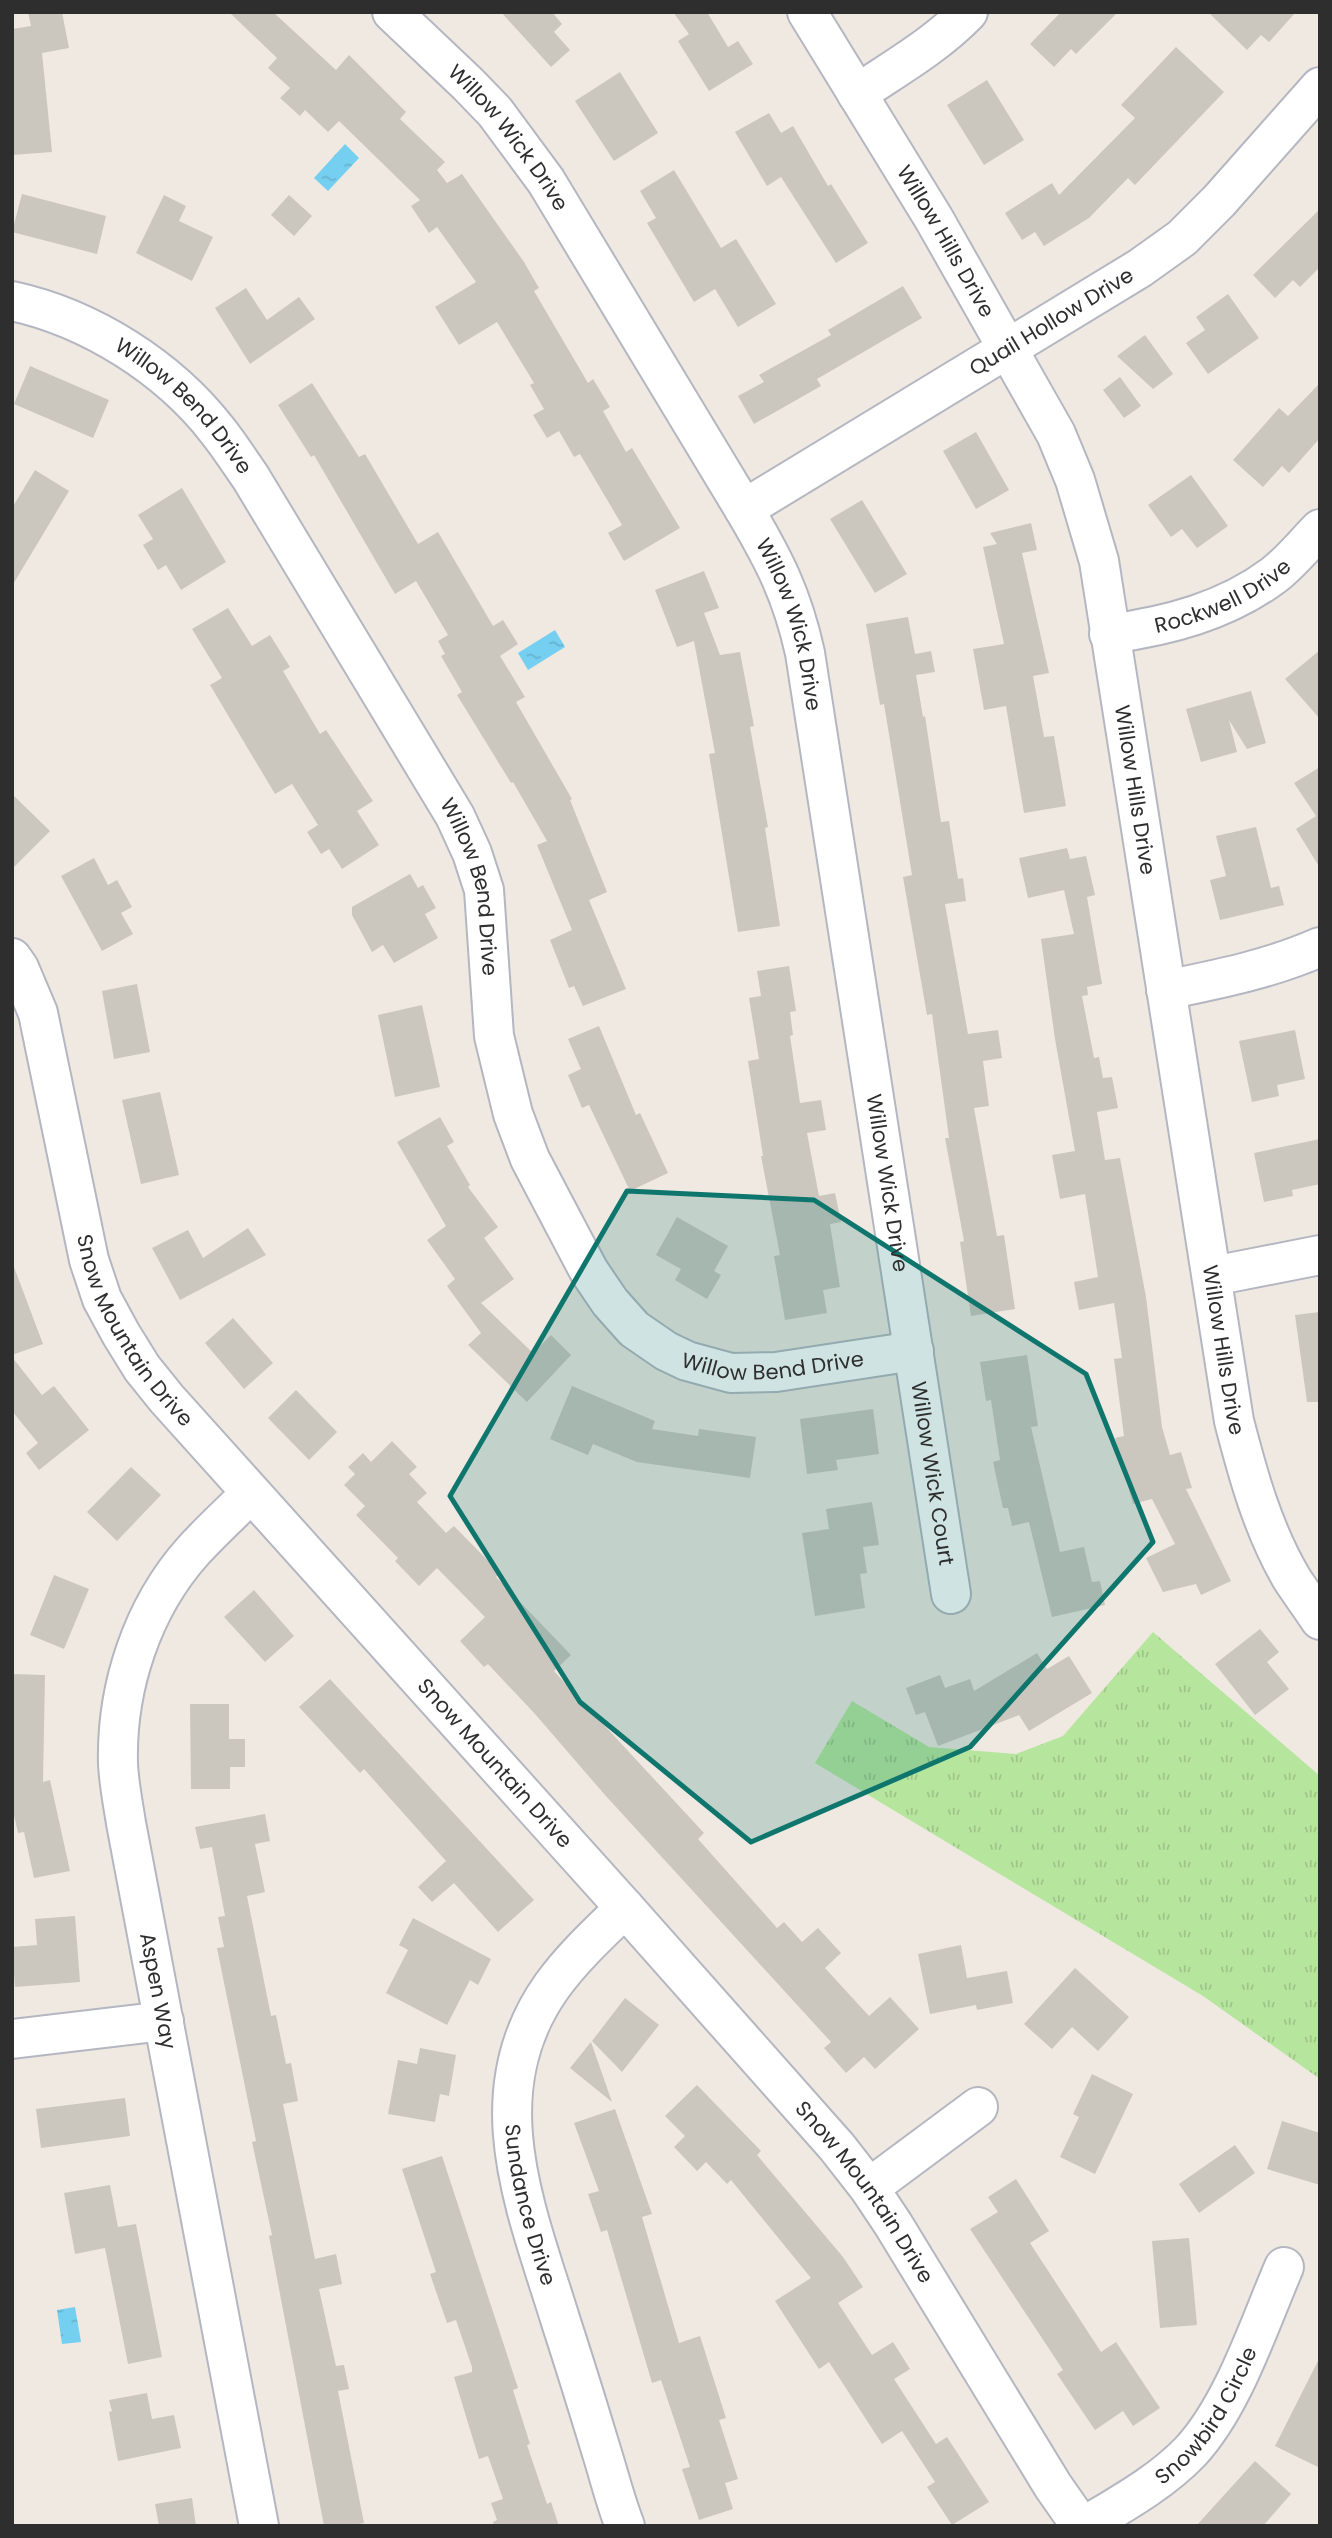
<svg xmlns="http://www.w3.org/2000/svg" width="1332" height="2538" viewBox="0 0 1332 2538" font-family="Poppins,sans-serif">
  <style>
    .grass { fill: url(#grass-tufts) }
    .water { fill: url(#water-ripples) }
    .building { fill: #cbc7bf }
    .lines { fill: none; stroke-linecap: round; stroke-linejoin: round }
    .minor-casing { stroke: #b4b7c1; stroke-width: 42 }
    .minor { stroke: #fff; stroke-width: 38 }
    .marked { fill: #0f766e; fill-opacity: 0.2; stroke: #0f766e; stroke-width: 5; stroke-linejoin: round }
    .labels { text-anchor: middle; stroke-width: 7; stroke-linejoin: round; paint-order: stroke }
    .street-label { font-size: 21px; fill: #2e2e2e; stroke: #fff }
  </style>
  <defs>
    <pattern id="grass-tufts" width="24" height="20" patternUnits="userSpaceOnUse" patternTransform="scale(1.75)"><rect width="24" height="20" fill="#b6e59e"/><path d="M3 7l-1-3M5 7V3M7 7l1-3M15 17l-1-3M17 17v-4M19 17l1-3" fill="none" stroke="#9dc588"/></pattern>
    <pattern id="water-ripples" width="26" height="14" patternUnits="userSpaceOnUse" patternTransform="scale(1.75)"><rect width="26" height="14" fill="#75cff0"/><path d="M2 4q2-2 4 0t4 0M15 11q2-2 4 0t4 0" fill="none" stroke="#66b2ce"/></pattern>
  </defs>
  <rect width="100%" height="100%" fill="#efe9e1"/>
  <path class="grass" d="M 1153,1632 L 1320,1776 L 1320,2079 L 1203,1996 L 815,1763 L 852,1701 L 929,1747 L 1016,1754 L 1063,1736 Z"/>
  <g class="water">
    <path d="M 345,144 L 359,158 L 328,191 L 314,178 Z"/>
    <path d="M 555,630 L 565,647 L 528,670 L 518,653 Z"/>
    <path d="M 75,2307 L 81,2342 L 62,2344 L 57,2310 Z"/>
  </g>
  <g class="building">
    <path d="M 28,12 L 62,12 L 69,48 L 42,53 L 52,152 L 12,155 L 12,29 L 31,26 Z"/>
    <path d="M 229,12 L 273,12 L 336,70 L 349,55 L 406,112 L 400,119 L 445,162 L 437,170 L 447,183 L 462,174 L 524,262 L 539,288 L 534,291 L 588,383 L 593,379 L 610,407 L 603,411 L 626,452 L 632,448 L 680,528 L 624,561 L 608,533 L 622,525 L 580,454 L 574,457 L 559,431 L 547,438 L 533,415 L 544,409 L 530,385 L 534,383 L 497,322 L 459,345 L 435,307 L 476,282 L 437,227 L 429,233 L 411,206 L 420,200 L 339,121 L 328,132 L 305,110 L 300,116 L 280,98 L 290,88 L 268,68 L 277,58 Z"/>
    <path d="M 501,12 L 552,12 L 562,24 L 554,32 L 570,50 L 551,67 Z"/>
    <path d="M 673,12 L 707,12 L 728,47 L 738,41 L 753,64 L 709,91 L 678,41 L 689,34 Z"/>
    <path d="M 1061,12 L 1118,12 L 1076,54 L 1071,49 L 1054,67 L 1030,44 Z"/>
    <path d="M 1208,12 L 1296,12 L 1269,42 L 1261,35 L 1247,50 Z"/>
    <path d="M 1176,47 L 1224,92 L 1135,185 L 1128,178 L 1089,218 L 1044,246 L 1035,232 L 1022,240 L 1005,213 L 1052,183 L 1059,195 L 1135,118 L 1121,105 Z"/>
    <path d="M 620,72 L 658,133 L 614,161 L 575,101 Z"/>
    <path d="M 987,80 L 1024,140 L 984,165 L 947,105 Z"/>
    <path d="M 769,113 L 781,133 L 793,126 L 828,186 L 831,184 L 868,243 L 836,263 L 781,177 L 767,186 L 735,132 Z"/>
    <path d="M 674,170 L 721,248 L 736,239 L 776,304 L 738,327 L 715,289 L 694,302 L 647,223 L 656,218 L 640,191 Z"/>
    <path d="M 22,194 L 106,216 L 97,254 L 12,232 Z"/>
    <path d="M 164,195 L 186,206 L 179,221 L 213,237 L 192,281 L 136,253 Z"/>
    <path d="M 289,195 L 312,216 L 294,236 L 271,215 Z"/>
    <path d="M 1320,209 L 1320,267 L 1300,287 L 1293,280 L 1275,298 L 1253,275 Z"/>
    <path d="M 903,286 L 922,318 L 817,379 L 821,386 L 754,424 L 738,396 L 764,382 L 759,375 L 831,335 L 828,330 Z"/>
    <path d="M 246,288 L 267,320 L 299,297 L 315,319 L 250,364 L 215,308 Z"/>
    <path d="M 1228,294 L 1259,338 L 1208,374 L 1186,343 L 1205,330 L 1196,317 Z"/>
    <path d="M 1145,335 L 1173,374 L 1153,389 L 1117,356 Z"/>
    <path d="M 30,366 L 109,400 L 93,438 L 14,404 Z"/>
    <path d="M 1120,377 L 1141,406 L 1124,418 L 1103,390 Z"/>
    <path d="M 312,383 L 359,457 L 365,454 L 418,544 L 438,532 L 493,626 L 503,620 L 518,644 L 500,656 L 525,697 L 516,702 L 572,799 L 570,800 L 607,892 L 589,900 L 626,989 L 583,1006 L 574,986 L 569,988 L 550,940 L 572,930 L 537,845 L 547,841 L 513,782 L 511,783 L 457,695 L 462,692 L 441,656 L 445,654 L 438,641 L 448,635 L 416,581 L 395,594 L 314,455 L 311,457 L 278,405 Z"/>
    <path d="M 1320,383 L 1320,438 L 1289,473 L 1282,466 L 1263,487 L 1233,460 L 1279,408 L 1288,416 Z"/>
    <path d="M 976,432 L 1009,490 L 976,509 L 943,451 Z"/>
    <path d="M 35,470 L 69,491 L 12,586 L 12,508 Z"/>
    <path d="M 1191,475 L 1228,526 L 1197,548 L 1182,529 L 1171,537 L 1148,505 Z"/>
    <path d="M 182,488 L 226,562 L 181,590 L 166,565 L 158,570 L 143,545 L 153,539 L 138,515 Z"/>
    <path d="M 862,500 L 907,574 L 875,593 L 830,519 Z"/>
    <path d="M 1031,523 L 1037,550 L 1022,553 L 1049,673 L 1033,676 L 1044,737 L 1054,736 L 1066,806 L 1024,813 L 1006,706 L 984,710 L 973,649 L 1004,644 L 983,547 L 997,544 L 990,533 Z"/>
    <path d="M 704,571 L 719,608 L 704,613 L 720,655 L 740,652 L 754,726 L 750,727 L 768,827 L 765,828 L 780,926 L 738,932 L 709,754 L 715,753 L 694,641 L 677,647 L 655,590 Z"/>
    <path d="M 228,608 L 252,646 L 270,635 L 290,667 L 283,671 L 320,734 L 326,730 L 373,801 L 357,811 L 379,845 L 342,869 L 329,849 L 321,854 L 307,832 L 318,825 L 292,784 L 275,794 L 210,685 L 222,678 L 192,629 Z"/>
    <path d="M 908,617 L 915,654 L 931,651 L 935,672 L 916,675 L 923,717 L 925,716 L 941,822 L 949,821 L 958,879 L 963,878 L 966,901 L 945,904 L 968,1034 L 998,1030 L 1002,1058 L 983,1061 L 989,1106 L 974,1108 L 997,1236 L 1004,1235 L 1015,1309 L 971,1316 L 960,1242 L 964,1241 L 945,1138 L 949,1138 L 932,1014 L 927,1015 L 903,877 L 912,875 L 884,704 L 880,705 L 866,624 Z"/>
    <path d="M 1320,650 L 1320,719 L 1285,679 Z"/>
    <path d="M 1251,691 L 1266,743 L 1247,749 L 1229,720 L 1237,752 L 1201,762 L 1186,709 Z"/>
    <path d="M 1320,767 L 1320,868 L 1296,829 L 1316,816 L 1294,783 Z"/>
    <path d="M 12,794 L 50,831 L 12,869 Z"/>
    <path d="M 1256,827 L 1271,888 L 1279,886 L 1284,905 L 1220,920 L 1210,880 L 1226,876 L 1216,836 Z"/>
    <path d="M 1067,848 L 1070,859 L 1086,856 L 1095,895 L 1087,897 L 1102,984 L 1087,987 L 1088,995 L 1082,996 L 1094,1058 L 1099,1057 L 1103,1078 L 1112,1077 L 1118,1108 L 1097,1112 L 1105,1160 L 1120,1158 L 1146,1297 L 1162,1427 L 1170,1455 L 1181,1452 L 1192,1488 L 1186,1489 L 1231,1581 L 1201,1595 L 1196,1584 L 1163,1592 L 1146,1558 L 1175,1544 L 1152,1499 L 1133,1504 L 1115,1438 L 1124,1436 L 1114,1359 L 1122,1358 L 1114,1303 L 1079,1310 L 1074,1282 L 1098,1277 L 1085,1194 L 1060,1199 L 1052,1155 L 1075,1151 L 1055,1039 L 1041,939 L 1074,934 L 1064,890 L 1028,898 L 1019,858 Z"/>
    <path d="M 94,858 L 108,885 L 117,880 L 132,907 L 121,913 L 133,934 L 102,951 L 61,876 Z"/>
    <path d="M 410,874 L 418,888 L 423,885 L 436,908 L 425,914 L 438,938 L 394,963 L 383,945 L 372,952 L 352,915 L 352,907 Z"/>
    <path d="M 789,966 L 796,1011 L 790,1012 L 793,1035 L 790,1036 L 800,1103 L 821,1100 L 826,1130 L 807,1133 L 819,1196 L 835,1193 L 841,1222 L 830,1224 L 840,1287 L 823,1290 L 827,1313 L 785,1320 L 774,1256 L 780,1255 L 761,1156 L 763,1156 L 748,1061 L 759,1059 L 749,998 L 761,996 L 757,971 Z"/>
    <path d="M 137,984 L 150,1052 L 114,1059 L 102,991 Z"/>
    <path d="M 422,1005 L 440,1087 L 395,1097 L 378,1015 Z"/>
    <path d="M 599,1026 L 636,1115 L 640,1113 L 668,1173 L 630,1191 L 589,1105 L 582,1108 L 568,1075 L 581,1069 L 568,1039 Z"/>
    <path d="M 1295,1030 L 1305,1079 L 1277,1085 L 1279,1096 L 1252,1102 L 1239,1041 Z"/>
    <path d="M 160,1092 L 179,1175 L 141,1184 L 122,1100 Z"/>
    <path d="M 440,1117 L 454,1142 L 447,1146 L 470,1185 L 468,1187 L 498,1227 L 484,1238 L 514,1279 L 481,1303 L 533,1353 L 551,1335 L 571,1355 L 527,1402 L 468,1345 L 481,1333 L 447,1286 L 455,1279 L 427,1240 L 446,1226 L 397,1142 Z"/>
    <path d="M 1320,1139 L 1320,1184 L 1292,1190 L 1293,1196 L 1264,1202 L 1254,1153 Z"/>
    <path d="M 677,1217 L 728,1246 L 714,1271 L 721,1275 L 707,1299 L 675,1280 L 681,1269 L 656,1255 Z"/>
    <path d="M 248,1228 L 266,1255 L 180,1300 L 152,1248 L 188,1230 L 203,1258 Z"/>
    <path d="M 12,1267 L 14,1267 L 43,1344 L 12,1355 Z"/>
    <path d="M 1320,1312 L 1320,1402 L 1307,1402 L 1295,1315 Z"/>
    <path d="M 233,1318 L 273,1363 L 244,1389 L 205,1343 Z"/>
    <path d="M 1027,1355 L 1038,1426 L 1031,1427 L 1060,1552 L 1084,1547 L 1092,1582 L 1100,1581 L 1105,1605 L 1052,1617 L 1029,1522 L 1012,1526 L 1008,1508 L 1003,1508 L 993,1462 L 1000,1460 L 991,1400 L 986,1401 L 980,1362 Z"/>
    <path d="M 12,1357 L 42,1395 L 54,1386 L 89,1430 L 39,1470 L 26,1453 L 38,1443 L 12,1411 Z"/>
    <path d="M 572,1386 L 655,1421 L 652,1429 L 698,1436 L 699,1429 L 756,1437 L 750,1478 L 637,1462 L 593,1444 L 588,1455 L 550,1439 Z"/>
    <path d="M 296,1390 L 337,1432 L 309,1460 L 268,1418 Z"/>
    <path d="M 873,1409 L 879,1454 L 836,1460 L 838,1470 L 807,1474 L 800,1419 Z"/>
    <path d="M 392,1441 L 417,1467 L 409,1474 L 427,1493 L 417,1502 L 446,1533 L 454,1526 L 500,1573 L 496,1577 L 571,1655 L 554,1671 L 704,1833 L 698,1839 L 777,1928 L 784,1922 L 802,1942 L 818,1928 L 841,1953 L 825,1968 L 869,2016 L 890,1997 L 919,2029 L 875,2069 L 864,2057 L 846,2073 L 824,2048 L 831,2042 L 605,1795 L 535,1714 L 488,1664 L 484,1667 L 460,1641 L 485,1617 L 437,1568 L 419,1586 L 395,1561 L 398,1558 L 356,1515 L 365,1506 L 344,1485 L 355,1474 L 348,1467 L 363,1453 L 371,1462 Z"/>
    <path d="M 131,1467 L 161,1495 L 117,1541 L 87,1512 Z"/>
    <path d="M 872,1502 L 879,1545 L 863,1547 L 867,1573 L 860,1574 L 865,1608 L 815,1616 L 802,1533 L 829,1529 L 826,1509 Z"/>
    <path d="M 54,1575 L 89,1589 L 64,1649 L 30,1635 Z"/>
    <path d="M 254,1590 L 294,1636 L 265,1662 L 224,1617 Z"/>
    <path d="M 1260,1629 L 1279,1652 L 1267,1662 L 1289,1689 L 1255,1715 L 1215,1664 Z"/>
    <path d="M 1037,1653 L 1047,1669 L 1069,1656 L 1092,1693 L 1029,1731 L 1019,1715 L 938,1746 L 925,1712 L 916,1715 L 906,1688 L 940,1675 L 945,1688 L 970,1679 L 974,1691 Z"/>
    <path d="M 12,1674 L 45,1675 L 43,1782 L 50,1780 L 70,1871 L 34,1878 L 24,1832 L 18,1833 L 12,1806 Z"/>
    <path d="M 330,1679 L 534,1900 L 498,1932 L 454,1883 L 432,1902 L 418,1887 L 446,1861 L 364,1769 L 360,1773 L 299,1707 Z"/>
    <path d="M 190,1704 L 229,1704 L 229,1739 L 245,1739 L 245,1767 L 230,1767 L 230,1789 L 191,1789 Z"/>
    <path d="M 265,1814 L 270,1841 L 255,1844 L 265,1892 L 247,1896 L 271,2016 L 276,2015 L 286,2064 L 291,2063 L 298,2101 L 283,2104 L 315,2259 L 336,2254 L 342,2284 L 319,2289 L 336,2366 L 344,2365 L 349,2389 L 338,2391 L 364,2523 L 349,2526 L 324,2526 L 269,2236 L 272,2235 L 252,2142 L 256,2141 L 217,1948 L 224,1947 L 218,1917 L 225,1916 L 212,1847 L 200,1849 L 195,1827 Z"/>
    <path d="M 75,1916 L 80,1982 L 15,1987 L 12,1947 L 37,1945 L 35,1919 Z"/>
    <path d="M 413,1918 L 491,1959 L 478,1985 L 470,1980 L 447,2025 L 386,1993 L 408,1950 L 399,1945 Z"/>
    <path d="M 961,1945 L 967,1978 L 1007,1971 L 1013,2003 L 977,2010 L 976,2005 L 930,2014 L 918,1954 Z"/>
    <path d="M 1075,1968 L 1129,2017 L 1098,2051 L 1072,2027 L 1052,2049 L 1024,2024 Z"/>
    <path d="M 625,1998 L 659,2025 L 622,2072 L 592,2041 Z"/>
    <path d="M 591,2042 L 612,2102 L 570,2068 Z"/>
    <path d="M 420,2048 L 456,2055 L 449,2096 L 440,2094 L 435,2122 L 388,2114 L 398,2060 L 417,2064 Z"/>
    <path d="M 1092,2074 L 1133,2094 L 1095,2174 L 1060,2157 L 1079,2117 L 1073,2114 Z"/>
    <path d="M 697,2085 L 761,2151 L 757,2155 L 843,2257 L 863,2287 L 838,2303 L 872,2355 L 893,2342 L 910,2369 L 894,2379 L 936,2444 L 947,2437 L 989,2502 L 952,2525 L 927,2487 L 935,2482 L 902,2431 L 882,2444 L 829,2362 L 819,2369 L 775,2301 L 811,2278 L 731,2180 L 727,2184 L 706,2162 L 697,2171 L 674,2147 L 685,2136 L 665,2116 Z"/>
    <path d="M 125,2098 L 130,2136 L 41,2148 L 36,2109 Z"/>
    <path d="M 615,2109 L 652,2214 L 642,2217 L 679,2343 L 700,2336 L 726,2418 L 719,2420 L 738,2479 L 725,2483 L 733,2509 L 699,2520 L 682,2469 L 690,2467 L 661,2380 L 652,2383 L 607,2230 L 601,2232 L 588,2194 L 599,2191 L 574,2123 Z"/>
    <path d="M 1282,2121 L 1320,2133 L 1320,2185 L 1267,2169 Z"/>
    <path d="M 1235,2145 L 1255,2173 L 1199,2213 L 1179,2184 Z"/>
    <path d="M 442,2156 L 518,2388 L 513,2390 L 530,2444 L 527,2445 L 547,2504 L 551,2502 L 559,2526 L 494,2526 L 493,2522 L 497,2520 L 491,2503 L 503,2499 L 488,2456 L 479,2459 L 454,2377 L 472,2372 L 472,2367 L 456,2320 L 447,2323 L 430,2274 L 436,2272 L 402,2169 Z"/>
    <path d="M 1016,2179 L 1049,2231 L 1030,2243 L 1101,2352 L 1116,2342 L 1160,2408 L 1133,2426 L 1123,2411 L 1095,2430 L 1057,2374 L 1063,2370 L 970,2229 L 998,2212 L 988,2197 Z"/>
    <path d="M 110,2185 L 118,2227 L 136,2224 L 162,2357 L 128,2364 L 105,2248 L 75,2254 L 64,2193 Z"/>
    <path d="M 1189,2238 L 1197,2325 L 1160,2328 L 1152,2241 Z"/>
    <path d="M 1320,2357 L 1320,2468 L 1275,2446 Z"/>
    <path d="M 147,2393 L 152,2419 L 174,2415 L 181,2448 L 118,2461 L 109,2412 L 112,2411 L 109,2400 Z"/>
    <path d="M 1255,2461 L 1291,2494 L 1263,2526 L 1196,2526 Z"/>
    <path d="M 192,2498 L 196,2526 L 159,2526 L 155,2504 Z"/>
  </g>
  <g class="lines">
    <g class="minor-casing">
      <g id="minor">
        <path id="s1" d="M 392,12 L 468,84 L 495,112 L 546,181 L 744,509 C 774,560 792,594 805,653 L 951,1594"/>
        <path id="s2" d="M 807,12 L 934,219 L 1056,434 L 1075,480 L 1099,561 L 1234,1421 C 1248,1475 1263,1530 1292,1579 C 1301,1593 1311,1606 1320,1620"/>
        <path d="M 857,94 C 895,68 935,46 968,12"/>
        <path id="s3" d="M 12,301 C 90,318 168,367 217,430 C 229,445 240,462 251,478 L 455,816 L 472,853 L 484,890 L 494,1036 L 513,1114 L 530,1159 L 589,1271 L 610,1302 L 634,1329 L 666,1351 L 687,1361 L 731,1373 L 776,1372 L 914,1351"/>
        <path id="s4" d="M 744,509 L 1140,268 L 1182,238 L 1219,201 L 1320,87"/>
        <path id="s5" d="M 1109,634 C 1168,626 1226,611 1274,575 C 1291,562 1305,544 1320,529"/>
        <path id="s6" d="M 12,958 L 19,968 L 38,1013 L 89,1260 L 102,1299 L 121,1334 L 142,1368 L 167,1399 L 625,1908 L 837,2147 L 869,2188 L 893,2224 L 1053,2486 L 1081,2526"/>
        <path d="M 1166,990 C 1219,979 1270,969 1320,947"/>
        <path d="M 1213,1276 L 1320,1255"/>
        <path id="s7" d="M 250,1494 C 231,1513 211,1531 193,1551 C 142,1608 116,1688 118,1764 C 119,1784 123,1804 126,1823 L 259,2526"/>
        <path id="s8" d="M 625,1908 C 599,1933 573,1957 552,1986 C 475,2094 527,2211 561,2322 C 575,2365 588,2407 601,2450 C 609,2475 615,2501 625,2526"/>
        <path d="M 12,2039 L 164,2021"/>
        <path d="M 869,2188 L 978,2107"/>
        <path id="s9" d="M 1085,2526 C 1121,2504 1160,2483 1190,2452 C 1233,2406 1259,2325 1284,2267"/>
      </g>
    </g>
    <use href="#minor" class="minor"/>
  </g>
  <path class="marked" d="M 627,1191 L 814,1200 L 1086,1374 L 1153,1542 L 970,1747 L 751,1842 L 580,1702 L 450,1496 Z"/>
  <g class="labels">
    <g class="street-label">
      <text dy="7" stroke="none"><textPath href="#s1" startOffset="172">Willow Wick Drive</textPath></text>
      <text dy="7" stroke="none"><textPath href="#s2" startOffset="268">Willow Hills Drive</textPath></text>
      <text dy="7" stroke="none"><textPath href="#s4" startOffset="360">Quail Hollow Drive</textPath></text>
      <text dy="7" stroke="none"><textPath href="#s3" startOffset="206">Willow Bend Drive</textPath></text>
      <text dy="7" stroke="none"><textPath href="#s5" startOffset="121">Rockwell Drive</textPath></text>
      <text dy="7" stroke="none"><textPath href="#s1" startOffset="738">Willow Wick Drive</textPath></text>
      <text dy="7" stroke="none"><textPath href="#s2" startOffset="856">Willow Hills Drive</textPath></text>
      <text dy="7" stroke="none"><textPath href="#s3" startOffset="774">Willow Bend Drive</textPath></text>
      <text dy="7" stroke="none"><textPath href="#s1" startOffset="1306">Willow Wick Drive</textPath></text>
      <text dy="7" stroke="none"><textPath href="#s6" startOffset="397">Snow Mountain Drive</textPath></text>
      <text dy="7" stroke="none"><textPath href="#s2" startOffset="1423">Willow Hills Drive</textPath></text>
      <text dy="7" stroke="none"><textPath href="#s3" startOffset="1404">Willow Bend Drive</textPath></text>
      <text dy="7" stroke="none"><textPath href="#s1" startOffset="1600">Willow Wick Court</textPath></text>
      <text dy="7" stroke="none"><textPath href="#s6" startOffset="964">Snow Mountain Drive</textPath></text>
      <text dy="7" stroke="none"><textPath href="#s7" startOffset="542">Aspen Way</textPath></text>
      <text dy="7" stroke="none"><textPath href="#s6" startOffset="1531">Snow Mountain Drive</textPath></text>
      <text dy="7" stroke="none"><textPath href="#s8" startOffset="336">Sundance Drive</textPath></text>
      <text dy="7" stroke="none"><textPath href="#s9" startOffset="168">Snowbird Circle</textPath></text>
    </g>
  </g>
  <rect width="1332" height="2538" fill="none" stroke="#2e2e2e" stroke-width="28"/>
</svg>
